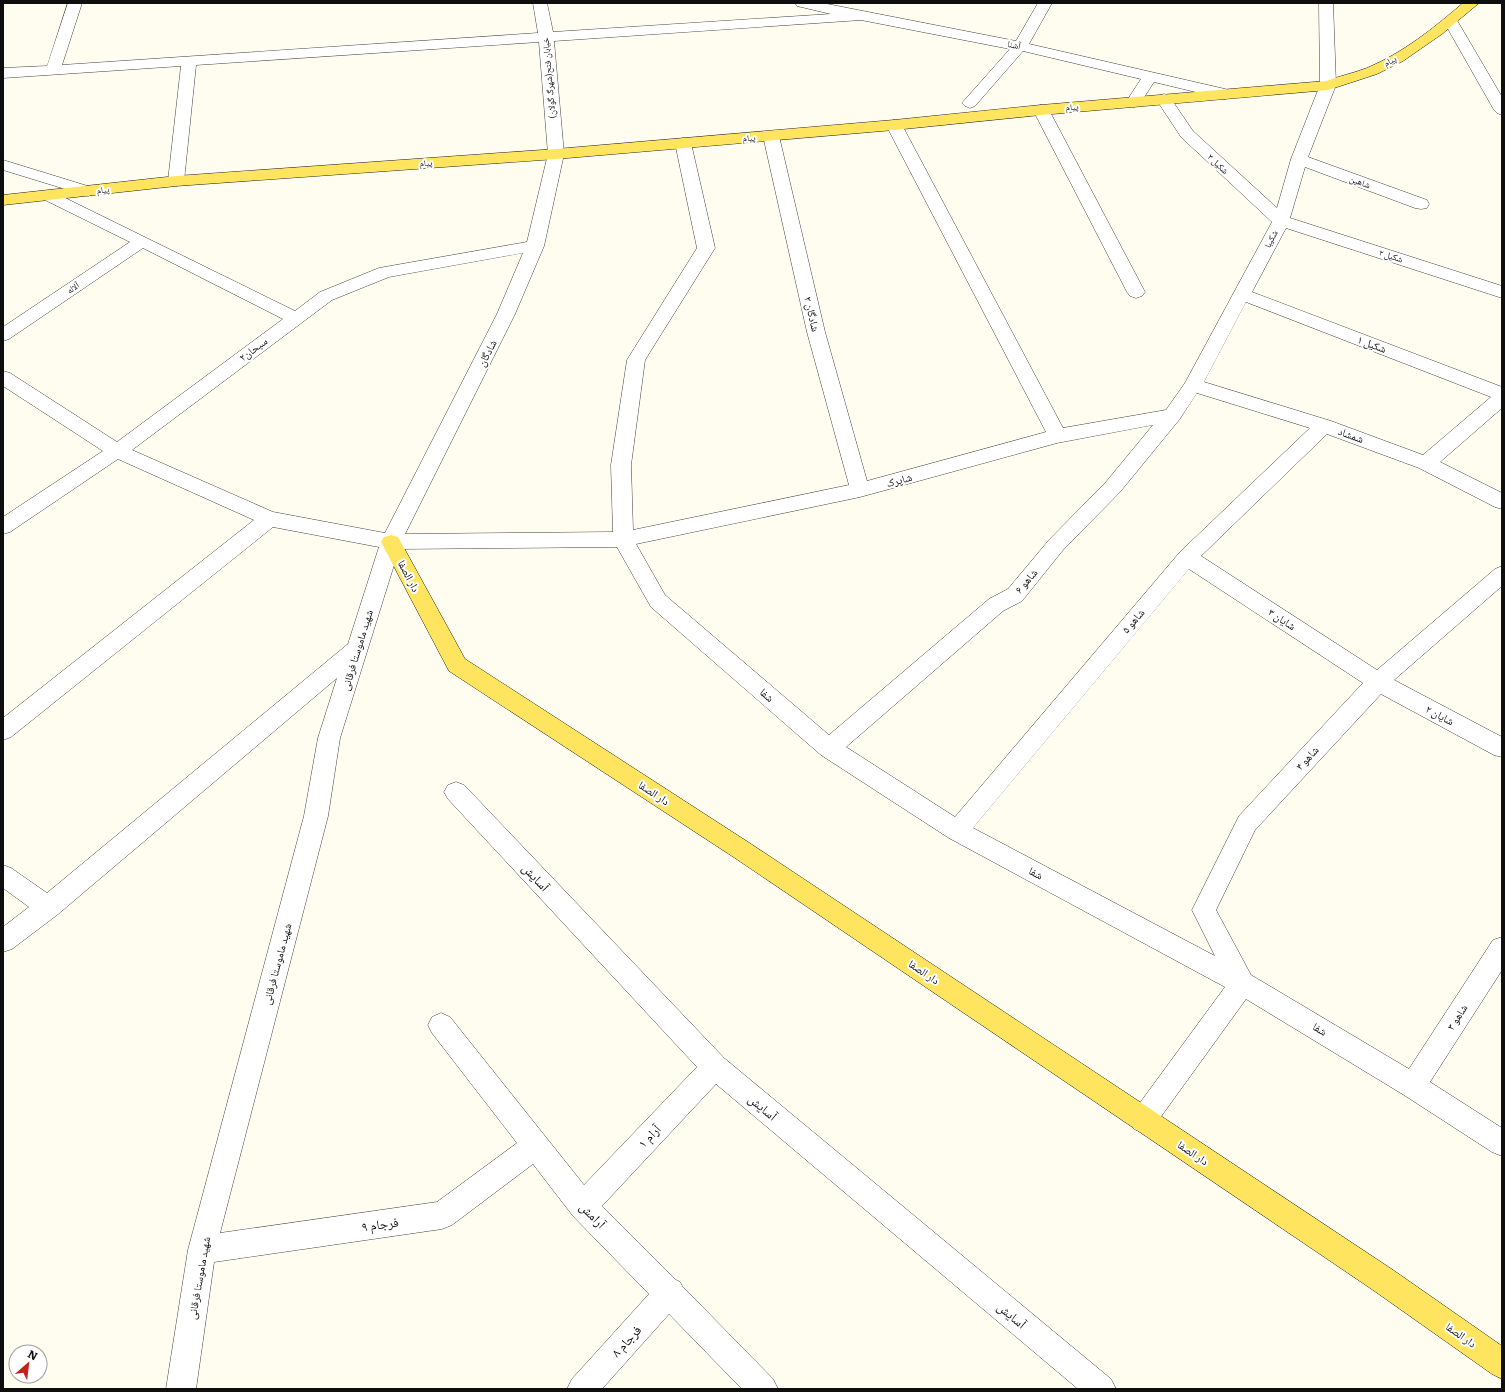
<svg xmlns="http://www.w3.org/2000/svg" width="1505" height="1392" viewBox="0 0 1505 1392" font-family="Literata,'Noto Naskh Arabic',serif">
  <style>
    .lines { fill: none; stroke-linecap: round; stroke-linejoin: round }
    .minor-casing { stroke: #414141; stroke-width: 1 }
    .major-casing { stroke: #1f1f1f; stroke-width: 1 }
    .minor { fill: #fff; fill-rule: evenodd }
    .major { fill: #ffe45f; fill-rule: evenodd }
    .labels { text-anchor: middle; stroke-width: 4; stroke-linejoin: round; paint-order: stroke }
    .far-street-label { font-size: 9px; fill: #0e0e0e; stroke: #fff }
    .street-label { font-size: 11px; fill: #0e0e0e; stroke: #fff }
    .near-street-label { font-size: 13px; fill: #0e0e0e; stroke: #fff }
  </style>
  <rect width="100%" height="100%" fill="#fffdef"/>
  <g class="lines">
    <g class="minor-casing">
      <g id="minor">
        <path d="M 68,3 L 82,3 L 62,65 L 538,33 L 533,3 L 547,3 L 553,32 L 831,14 L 797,6 L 795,3 L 822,3 L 1016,41 L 1038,3 L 1052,3 L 1029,44 L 1225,89 L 1230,91 L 1233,94 L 1230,97 L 1225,99 L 1154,82 L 1139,105 L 1134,107 L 1129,105 L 1126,102 L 1141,79 L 1023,51 L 975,106 L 970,108 L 965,106 L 962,103 L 1010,49 L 861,20 L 554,41 L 564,154 L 544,246 L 515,314 L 405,534 L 613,532 L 611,465 L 627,360 L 697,248 L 675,143 L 677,140 L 683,138 L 689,140 L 691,143 L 715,248 L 645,360 L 631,465 L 633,530 L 849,485 L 807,332 L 763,136 L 765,133 L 771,131 L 777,133 L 779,136 L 825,332 L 867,481 L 1046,432 L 886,125 L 888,122 L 894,120 L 900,122 L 902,125 L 1063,428 L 1166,410 L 1185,383 L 1272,222 L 1181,137 L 1156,99 L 1159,96 L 1164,94 L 1169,96 L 1193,131 L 1277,208 L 1291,159 L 1320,85 L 1319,3 L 1333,3 L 1336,85 L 1308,157 L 1427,200 L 1429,204 L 1427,208 L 1421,209 L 1415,208 L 1305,167 L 1290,218 L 1502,286 L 1502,298 L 1286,228 L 1252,292 L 1502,387 L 1502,408 L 1440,462 L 1502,493 L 1502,509 L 1495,507 L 1419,468 L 1327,434 L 1201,556 L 1377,670 L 1495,569 L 1502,566 L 1502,586 L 1394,680 L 1502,737 L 1502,757 L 1494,755 L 1381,694 L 1255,830 L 1216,910 L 1251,975 L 1409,1069 L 1493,940 L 1502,937 L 1502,970 L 1430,1082 L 1502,1128 L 1502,1156 L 1492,1152 L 1404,1095 L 1246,999 L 1152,1129 L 1143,1133 L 1134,1129 L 1130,1120 L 1134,1111 L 1225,987 L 949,838 L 821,755 L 651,607 L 617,547 L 399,549 L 340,738 L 328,816 L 220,1233 L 437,1202 L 517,1143 L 432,1033 L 428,1025 L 432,1017 L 441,1013 L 450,1017 L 584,1185 L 697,1067 L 448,799 L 444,792 L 448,785 L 456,782 L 464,785 L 724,1058 L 1111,1379 L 1116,1389 L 1078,1389 L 716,1084 L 602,1206 L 676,1280 L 680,1282 L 682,1286 L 773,1379 L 778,1389 L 742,1389 L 669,1314 L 602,1389 L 567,1389 L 572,1379 L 649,1294 L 573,1216 L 533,1164 L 452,1225 L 442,1229 L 214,1262 L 196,1389 L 166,1389 L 188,1250 L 304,816 L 318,738 L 337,678 L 57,915 L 12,949 L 3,952 L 3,927 L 29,907 L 3,888 L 3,865 L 11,868 L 47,893 L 348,644 L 379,547 L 273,527 L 11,737 L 3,740 L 3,718 L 254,520 L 118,459 L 10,532 L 3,534 L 3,517 L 103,451 L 3,386 L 3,371 L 10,373 L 117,442 L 283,319 L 143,248 L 9,339 L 3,341 L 3,327 L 130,242 L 43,199 L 41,196 L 43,193 L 49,191 L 55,193 L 295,311 L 320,292 L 379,268 L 527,242 L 548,154 L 539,42 L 196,65 L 184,181 L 182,184 L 176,186 L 170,184 L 168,181 L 181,66 L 3,78 L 3,68 L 47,66 ZM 523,253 L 497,314 L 385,533 L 273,512 L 132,450 L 332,300 L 389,277 ZM 1246,302 L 1491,397 L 1423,455 L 1331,421 L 1204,382 ZM 1197,393 L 1310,428 L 1180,552 L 955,817 L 846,747 L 1003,611 L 1022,601 L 1063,550 L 1120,492 L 1179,420 ZM 1153,425 L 1106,482 L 1049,540 L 1008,589 L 989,599 L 829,735 L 665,595 L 636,544 L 860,497 L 1057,443 ZM 1189,569 L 1363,683 L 1239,816 L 1192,910 L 1215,956 L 973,828 Z"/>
        <path d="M 1451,18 L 1456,19 L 1458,22 L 1502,97 L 1502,115 L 1497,113 L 1494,110 L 1444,22 L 1446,19 Z"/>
        <path d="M 1041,105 L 1046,107 L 1049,110 L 1145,292 L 1142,296 L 1136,298 L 1130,296 L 1127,292 L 1033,110 L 1036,107 Z"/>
        <path d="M 3,160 L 94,188 L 96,191 L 94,194 L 88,196 L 3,170 Z"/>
      </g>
    </g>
    <g class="major-casing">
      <g id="major">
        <path d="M 1463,3 L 1479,3 L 1442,34 L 1403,61 L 1377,74 L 1328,90 L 1041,115 L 894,130 L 556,159 L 176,186 L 3,205 L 3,195 L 176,176 L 556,149 L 894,120 L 1041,105 L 1326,81 C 1340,76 1354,73 1367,68 C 1403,53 1434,28 1463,3 Z"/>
        <path d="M 391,535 L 398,537 L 465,659 L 751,844 L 1393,1270 L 1502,1346 L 1502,1379 L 1492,1374 L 1373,1290 L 735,858 L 449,671 L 381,542 L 384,537 Z"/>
      </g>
    </g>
    <use href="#minor" class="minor"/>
    <use href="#major" class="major"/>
  </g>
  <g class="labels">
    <g class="far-street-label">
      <text transform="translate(1014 45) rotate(11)" y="3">آشنا</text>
      <text transform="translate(1390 61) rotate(-28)" y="3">پیام</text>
      <text transform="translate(549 78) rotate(-95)" y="3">خیابان فتح(شهرگ گولان)</text>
      <text transform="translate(1072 107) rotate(-5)" y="3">پیام</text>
      <text transform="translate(749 138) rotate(-5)" y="3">پیام</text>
      <text transform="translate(426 163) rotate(-4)" y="3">پیام</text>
      <text transform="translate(1218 164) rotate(43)" y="3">شکیل ۳</text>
      <text transform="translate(1360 182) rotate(20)" y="3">شاهین</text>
      <text transform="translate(103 190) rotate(-7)" y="3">پیام</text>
      <text transform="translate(1271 239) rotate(-62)" y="3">شکیبا</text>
      <text transform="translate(1391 256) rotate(18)" y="3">شکیل ۲</text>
      <text transform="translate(73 288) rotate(-34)" y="3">آلاله</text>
    </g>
    <g class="street-label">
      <text transform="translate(812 314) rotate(77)" y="4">شادگان ۲</text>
      <text transform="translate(1372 344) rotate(21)" y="4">شکیل ۱</text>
      <text transform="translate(253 349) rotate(-37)" y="4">سبحان۲</text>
      <text transform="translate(487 353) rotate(-63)" y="4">شادگان</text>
      <text transform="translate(1351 435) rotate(20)" y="4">شمشاد</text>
      <text transform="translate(899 480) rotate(-15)" y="4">شاپرک</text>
      <text transform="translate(409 576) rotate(62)" y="4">دار الصفا</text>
      <text transform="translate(1026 581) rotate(-50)" y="4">شاهو ۶</text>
      <text transform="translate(1282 619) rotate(33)" y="4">شایان ۳</text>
      <text transform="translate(1133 621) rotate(-50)" y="4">شاهو ۵</text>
      <text transform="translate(357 650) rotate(-73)" y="4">شهید ماموستا فرقانی</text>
      <text transform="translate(767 695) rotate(41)" y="4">شفا</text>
      <text transform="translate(1440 715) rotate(28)" y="4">شایان ۲</text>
      <text transform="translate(1307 758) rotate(-47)" y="4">شاهو ۴</text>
      <text transform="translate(654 793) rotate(33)" y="4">دار الصفا</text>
      <text transform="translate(1036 873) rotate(28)" y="4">شفا</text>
      <text transform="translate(277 964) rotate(-75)" y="4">شهید ماموستا فرقانی</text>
      <text transform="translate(924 972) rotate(34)" y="4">دار الصفا</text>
      <text transform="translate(1457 1017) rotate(-57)" y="4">شاهو ۳</text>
      <text transform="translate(1320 1029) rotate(31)" y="4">شفا</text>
      <text transform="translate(1193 1153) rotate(34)" y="4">دار الصفا</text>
      <text transform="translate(199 1278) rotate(-80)" y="4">شهید ماموستا فرقانی</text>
      <text transform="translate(1461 1335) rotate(35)" y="4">دار الصفا</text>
    </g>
    <g class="near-street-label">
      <text transform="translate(536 877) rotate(47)" y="5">آسایش</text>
      <text transform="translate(763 1107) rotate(40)" y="5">آسایش</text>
      <text transform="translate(649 1136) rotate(-47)" y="5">آرام ۱</text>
      <text transform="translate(593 1215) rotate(46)" y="5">آرامش</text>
      <text transform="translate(380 1224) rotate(-8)" y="5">فرجام ۹</text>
      <text transform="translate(1012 1315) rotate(40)" y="5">آسایش</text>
      <text transform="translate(626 1341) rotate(-48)" y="5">فرجام ۸</text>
    </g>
  </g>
  <rect width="1505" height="1392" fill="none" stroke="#0e0e0e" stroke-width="8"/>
  <g transform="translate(28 1364) rotate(28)"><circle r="19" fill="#ffffff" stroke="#9f9f9f"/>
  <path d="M0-3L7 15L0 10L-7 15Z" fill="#c7211d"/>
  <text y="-6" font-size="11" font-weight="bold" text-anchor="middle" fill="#0e0e0e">N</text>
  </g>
</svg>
